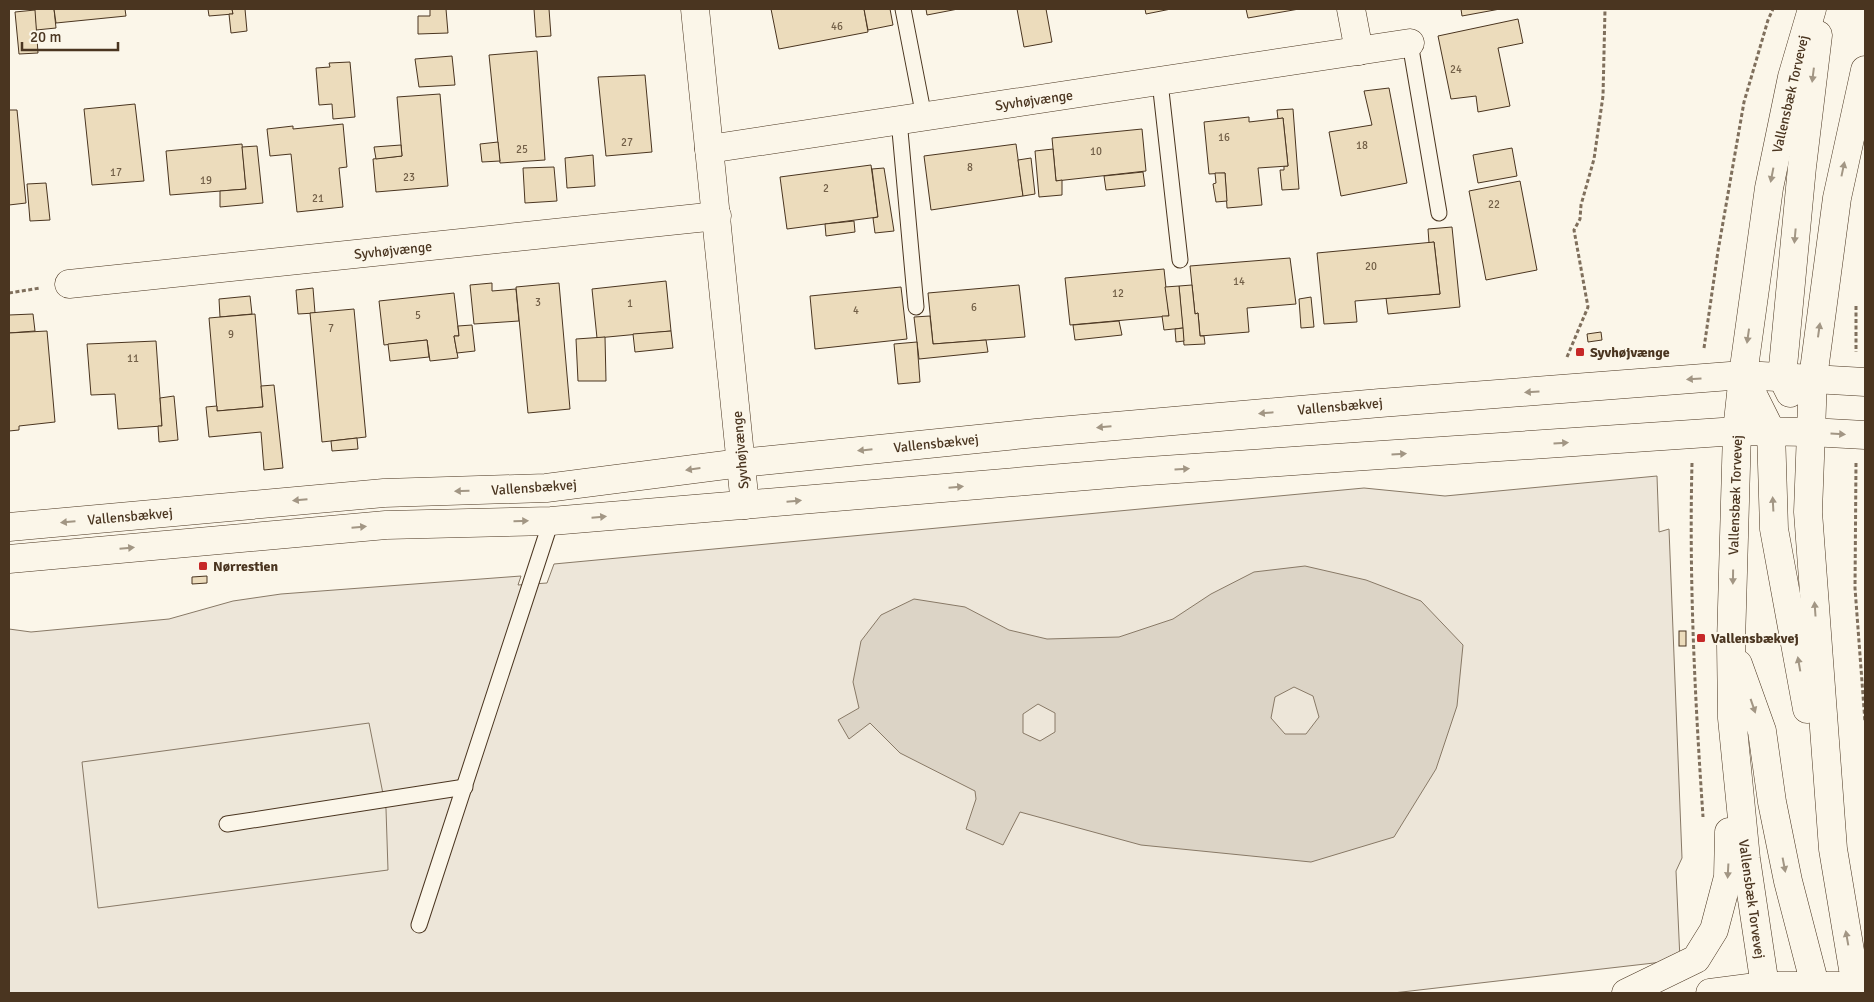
<svg xmlns="http://www.w3.org/2000/svg" width="1874" height="1002" viewBox="0 0 1874 1002" font-family="Signika,sans-serif">
  <style>
    .green { fill: #ede6d9; stroke: #887966 }
    .parking { fill: #ede7d9; stroke: #887966 }
    .water { fill: #dcd4c6; stroke: #887966; fill-rule: evenodd }
    .building { fill: #ecdcbc; stroke: #4a3520 }
    .lines { fill: none; stroke-linecap: round; stroke-linejoin: round }
    .lane-casing { stroke: #4a3520; stroke-width: 17 }
    .street-casing { stroke: #4a3520; stroke-width: 29 }
    .secondary-casing { stroke: #4a3520; stroke-width: 29 }
    .highway-casing { stroke: #4a3520; stroke-width: 29 }
    .path { stroke: #7f6f5c; stroke-width: 3; stroke-dasharray: 4 2.5; stroke-linecap: butt }
    .lane { stroke: #fbf6e9; stroke-width: 15 }
    .street { stroke: #fbf6e9; stroke-width: 28 }
    .secondary { stroke: #fbf6e9; stroke-width: 28 }
    .highway { stroke: #fbf6e9; stroke-width: 28 }
    .oneway { fill: #a29684 }
    .poi-dot { fill: #c62828; stroke: #fbf6e9; stroke-width: 2 }
    .labels { text-anchor: middle; stroke-width: 4; stroke-linejoin: round; paint-order: stroke }
    .number-label { font-size: 11px; fill: #725f47 }
    .street-label { font-size: 14px; fill: #4a3520; stroke: #fbf6e9 }
    .poi-label { font-size: 14px; font-weight: bold; fill: #4a3520; stroke: #fbf6e9; text-anchor: start }
  </style>
  <rect width="100%" height="100%" fill="#fbf6e9"/>
  <path class="green" d="M 1657,476 L 1659,532 L 1669,529 L 1682,858 L 1676,871 L 1680,960 L 1393,993 L 9,993 L 9,629 L 31,632 L 169,619 L 233,601 L 281,594 L 521,576 L 518,585 L 547,583 L 554,564 L 1364,488 L 1445,496 Z"/>
  <path class="parking" d="M 369,723 L 386,809 L 388,870 L 98,908 L 82,762 Z"/>
  <path class="water" d="M 1305,566 L 1366,580 L 1421,601 L 1463,645 L 1457,706 L 1436,769 L 1394,837 L 1311,862 L 1141,845 L 1020,812 L 1003,845 L 966,829 L 976,799 L 975,791 L 900,753 L 870,723 L 849,739 L 838,720 L 859,708 L 853,682 L 861,641 L 881,615 L 914,599 L 965,607 L 1009,630 L 1047,639 L 1119,637 L 1173,619 L 1211,594 L 1254,572 ZM 1294,687 L 1313,696 L 1319,717 L 1306,734 L 1285,734 L 1271,718 L 1275,697 ZM 1038,704 L 1055,713 L 1055,732 L 1040,741 L 1023,733 L 1023,714 Z"/>
  <g class="building">
    <path d="M 34,9 L 54,9 L 56,28 L 36,30 Z"/>
    <path d="M 54,9 L 125,9 L 126,16 L 56,23 Z"/>
    <path d="M 208,9 L 232,9 L 233,14 L 209,16 Z"/>
    <path d="M 232,9 L 245,9 L 247,31 L 231,33 L 229,14 L 233,14 Z"/>
    <path d="M 430,9 L 446,9 L 448,33 L 418,34 L 418,16 L 430,16 Z"/>
    <path d="M 534,9 L 549,9 L 551,36 L 536,37 Z"/>
    <path d="M 771,9 L 864,9 L 868,32 L 779,49 Z"/>
    <path d="M 864,9 L 890,9 L 893,25 L 868,30 Z"/>
    <path d="M 926,9 L 958,9 L 927,15 Z"/>
    <path d="M 1017,9 L 1046,9 L 1052,42 L 1024,47 Z"/>
    <path d="M 1145,9 L 1171,9 L 1146,14 Z"/>
    <path d="M 1246,9 L 1299,9 L 1248,18 Z"/>
    <path d="M 1461,9 L 1500,9 L 1462,16 Z"/>
    <path d="M 35,10 L 38,53 L 19,54 L 15,12 Z"/>
    <path d="M 1518,19 L 1523,43 L 1498,48 L 1510,106 L 1478,112 L 1476,96 L 1451,99 L 1438,36 Z"/>
    <path d="M 537,51 L 545,160 L 500,163 L 489,55 Z"/>
    <path d="M 452,56 L 455,85 L 419,87 L 415,59 Z"/>
    <path d="M 350,62 L 355,117 L 333,119 L 332,104 L 319,105 L 316,68 L 330,67 L 329,63 Z"/>
    <path d="M 645,75 L 652,152 L 606,156 L 598,77 Z"/>
    <path d="M 1389,88 L 1407,183 L 1341,196 L 1329,132 L 1372,125 L 1364,91 Z"/>
    <path d="M 440,94 L 448,186 L 376,192 L 373,159 L 402,156 L 397,97 Z"/>
    <path d="M 135,104 L 144,181 L 92,185 L 84,109 Z"/>
    <path d="M 1293,109 L 1299,189 L 1282,190 L 1280,170 L 1284,170 L 1284,166 L 1288,166 L 1283,118 L 1278,119 L 1277,110 Z"/>
    <path d="M 9,110 L 17,110 L 26,203 L 9,205 Z"/>
    <path d="M 1249,117 L 1249,122 L 1283,118 L 1288,166 L 1258,168 L 1262,205 L 1227,208 L 1225,173 L 1209,174 L 1204,122 Z"/>
    <path d="M 343,124 L 347,167 L 339,168 L 343,207 L 297,212 L 291,154 L 270,156 L 267,129 L 293,126 L 293,129 Z"/>
    <path d="M 1142,129 L 1146,171 L 1056,181 L 1052,138 Z"/>
    <path d="M 498,142 L 500,161 L 482,162 L 480,144 Z"/>
    <path d="M 242,144 L 246,189 L 170,195 L 166,151 Z"/>
    <path d="M 1016,144 L 1023,196 L 931,210 L 924,156 Z"/>
    <path d="M 401,145 L 402,156 L 376,159 L 374,147 Z"/>
    <path d="M 257,146 L 263,203 L 220,207 L 220,191 L 246,189 L 242,147 Z"/>
    <path d="M 1512,148 L 1517,176 L 1478,183 L 1473,155 Z"/>
    <path d="M 1053,149 L 1056,181 L 1062,180 L 1062,195 L 1039,197 L 1035,151 Z"/>
    <path d="M 593,155 L 595,186 L 567,188 L 565,158 Z"/>
    <path d="M 1031,158 L 1035,194 L 1023,196 L 1018,160 Z"/>
    <path d="M 871,165 L 878,217 L 787,229 L 780,177 Z"/>
    <path d="M 554,167 L 557,201 L 525,203 L 523,168 Z"/>
    <path d="M 884,168 L 894,231 L 875,233 L 873,218 L 878,217 L 872,169 Z"/>
    <path d="M 1143,172 L 1145,186 L 1106,190 L 1104,176 Z"/>
    <path d="M 1215,173 L 1225,173 L 1227,201 L 1216,202 L 1213,184 L 1216,183 Z"/>
    <path d="M 1520,181 L 1537,270 L 1486,280 L 1469,191 Z"/>
    <path d="M 46,183 L 50,220 L 30,221 L 27,184 Z"/>
    <path d="M 854,221 L 855,232 L 826,236 L 825,224 Z"/>
    <path d="M 1452,227 L 1460,307 L 1388,314 L 1386,298 L 1440,294 L 1434,242 L 1429,243 L 1428,229 Z"/>
    <path d="M 1434,242 L 1440,294 L 1355,301 L 1357,322 L 1324,324 L 1317,253 Z"/>
    <path d="M 1290,258 L 1296,304 L 1247,308 L 1249,332 L 1200,336 L 1198,313 L 1195,314 L 1190,266 Z"/>
    <path d="M 1164,269 L 1169,316 L 1070,325 L 1065,278 Z"/>
    <path d="M 666,281 L 671,331 L 597,338 L 592,289 Z"/>
    <path d="M 492,283 L 492,291 L 516,289 L 519,321 L 474,324 L 470,285 Z"/>
    <path d="M 559,283 L 570,409 L 528,413 L 516,287 Z"/>
    <path d="M 1019,285 L 1025,337 L 933,344 L 928,293 Z"/>
    <path d="M 1192,285 L 1195,314 L 1198,313 L 1200,336 L 1204,336 L 1205,344 L 1184,345 L 1179,286 Z"/>
    <path d="M 1179,286 L 1183,328 L 1164,330 L 1162,316 L 1169,316 L 1165,287 Z"/>
    <path d="M 901,287 L 907,339 L 815,349 L 810,296 Z"/>
    <path d="M 313,288 L 315,313 L 298,314 L 296,290 Z"/>
    <path d="M 454,293 L 459,336 L 454,336 L 458,358 L 430,361 L 427,340 L 384,345 L 379,301 Z"/>
    <path d="M 250,296 L 252,314 L 220,317 L 219,299 Z"/>
    <path d="M 1311,297 L 1314,327 L 1301,328 L 1299,299 Z"/>
    <path d="M 354,309 L 366,437 L 322,442 L 310,313 Z"/>
    <path d="M 33,314 L 35,331 L 9,333 L 9,315 Z"/>
    <path d="M 255,314 L 263,407 L 217,411 L 209,318 Z"/>
    <path d="M 930,316 L 933,344 L 986,340 L 988,352 L 919,359 L 914,317 Z"/>
    <path d="M 1119,321 L 1122,335 L 1075,340 L 1073,325 Z"/>
    <path d="M 472,325 L 475,351 L 457,353 L 454,336 L 459,336 L 458,326 Z"/>
    <path d="M 1183,328 L 1184,341 L 1176,342 L 1175,329 Z"/>
    <path d="M 47,331 L 55,422 L 19,426 L 19,430 L 9,431 L 9,333 Z"/>
    <path d="M 671,331 L 673,348 L 635,352 L 633,334 Z"/>
    <path d="M 1601,332 L 1602,340 L 1588,342 L 1587,334 Z"/>
    <path d="M 605,337 L 606,381 L 578,381 L 576,339 Z"/>
    <path d="M 427,340 L 429,357 L 390,361 L 388,344 Z"/>
    <path d="M 156,341 L 162,426 L 118,429 L 115,394 L 91,395 L 87,344 Z"/>
    <path d="M 917,342 L 920,382 L 898,384 L 894,344 Z"/>
    <path d="M 274,385 L 283,468 L 264,470 L 261,432 L 209,437 L 206,407 L 217,406 L 217,411 L 263,407 L 261,386 Z"/>
    <path d="M 174,396 L 178,440 L 159,442 L 158,426 L 162,426 L 160,398 Z"/>
    <path d="M 357,438 L 358,449 L 332,451 L 331,441 Z"/>
    <path d="M 207,576 L 207,583 L 192,584 L 192,577 Z"/>
    <rect x="1679" y="631" width="7" height="15"/>
  </g>
  <g class="lines">
    <g class="lane-casing">
      <g id="lane">
        <path d="M 903,9 L 924,117"/>
        <path d="M 1410,43 L 1439,213"/>
        <path d="M 1160,82 L 1180,260"/>
        <path d="M 899,120 L 916,307"/>
        <path d="M 227,824 L 465,787"/>
        <path d="M 419,925 L 551,521"/>
      </g>
    </g>
    <g class="street-casing">
      <g id="street">
        <path d="M 695,9 L 745,505"/>
        <path d="M 1351,9 L 1359,51"/>
        <path d="M 709,149 L 1410,43"/>
        <path d="M 69,284 L 717,216"/>
      </g>
    </g>
    <g class="secondary-casing">
      <g id="secondary">
        <path d="M 1743,375 L 1771,431 L 1774,529 L 1807,709"/>
        <path d="M 1790,393 L 1782,377 L 1802,167 L 1818,35"/>
        <path d="M 9,527 L 384,493 L 546,488 L 741,463 L 1036,433 L 1380,403 L 1743,375 L 1865,382"/>
        <path d="M 9,559 L 386,525 L 551,521 L 1134,472 L 1351,457 L 1737,431 L 1810,432 L 1865,435"/>
        <path d="M 1738,664 L 1762,731 L 1772,802 L 1788,881 L 1817,993"/>
        <path d="M 1764,986 L 1855,986"/>
        <path d="M 1626,993 L 1696,959 L 1714,930 L 1728,877 L 1729,832"/>
        <path d="M 1766,993 L 1746,859 L 1732,718 L 1731,643 L 1737,431 L 1743,375 L 1769,188 L 1792,77 L 1812,9"/>
        <path d="M 1857,993 L 1833,849 L 1808,512 L 1813,378 L 1837,198 L 1865,70"/>
      </g>
    </g>
    <g class="highway-casing">
      <g id="highway">
        <path d="M 1855,986 L 1865,986"/>
        <path d="M 1710,993 L 1764,986"/>
      </g>
    </g>
    <g class="path">
      <path d="M 9,293 L 40,288"/>
      <path d="M 1856,306 L 1856,352"/>
      <path d="M 1704,348 L 1718,251 L 1744,102 L 1768,20 L 1773,9"/>
      <path d="M 1567,357 L 1588,307 L 1574,230 L 1580,219 L 1581,205 L 1594,159 L 1603,96 L 1605,9"/>
      <path d="M 1692,463 C 1689,582 1695,699 1703,817"/>
      <path d="M 1856,463 L 1855,588 L 1865,722"/>
    </g>
    <use href="#lane" class="lane"/>
    <use href="#street" class="street"/>
    <use href="#secondary" class="secondary"/>
    <use href="#highway" class="highway"/>
  </g>
  <defs><path id="oneway-solid" d="M-6-.8H1V-3.2L6.5 0L1 3.2V.8H-6Z" transform="scale(1.25)"/></defs>
  <g class="oneway">
    <use href="#oneway-solid" transform="translate(1813 75) rotate(97)"/>
    <use href="#oneway-solid" transform="translate(1843 169) rotate(-78)"/>
    <use href="#oneway-solid" transform="translate(1772 175) rotate(101)"/>
    <use href="#oneway-solid" transform="translate(1795 236) rotate(95)"/>
    <use href="#oneway-solid" transform="translate(1819 330) rotate(-82)"/>
    <use href="#oneway-solid" transform="translate(1748 336) rotate(98)"/>
    <use href="#oneway-solid" transform="translate(1694 379) rotate(176)"/>
    <use href="#oneway-solid" transform="translate(1532 392) rotate(176)"/>
    <use href="#oneway-solid" transform="translate(1266 413) rotate(175)"/>
    <use href="#oneway-solid" transform="translate(1104 427) rotate(175)"/>
    <use href="#oneway-solid" transform="translate(1838 434) rotate(3)"/>
    <use href="#oneway-solid" transform="translate(1561 443) rotate(-4)"/>
    <use href="#oneway-solid" transform="translate(865 450) rotate(174)"/>
    <use href="#oneway-solid" transform="translate(1399 454) rotate(-4)"/>
    <use href="#oneway-solid" transform="translate(693 469) rotate(172)"/>
    <use href="#oneway-solid" transform="translate(1182 469) rotate(-4)"/>
    <use href="#oneway-solid" transform="translate(956 487) rotate(-5)"/>
    <use href="#oneway-solid" transform="translate(462 491) rotate(178)"/>
    <use href="#oneway-solid" transform="translate(300 500) rotate(175)"/>
    <use href="#oneway-solid" transform="translate(794 501) rotate(-5)"/>
    <use href="#oneway-solid" transform="translate(1773 504) rotate(-93)"/>
    <use href="#oneway-solid" transform="translate(599 517) rotate(-5)"/>
    <use href="#oneway-solid" transform="translate(521 521) rotate(-1)"/>
    <use href="#oneway-solid" transform="translate(68 522) rotate(175)"/>
    <use href="#oneway-solid" transform="translate(359 527) rotate(-5)"/>
    <use href="#oneway-solid" transform="translate(127 548) rotate(-5)"/>
    <use href="#oneway-solid" transform="translate(1733 577) rotate(91)"/>
    <use href="#oneway-solid" transform="translate(1815 609) rotate(-94)"/>
    <use href="#oneway-solid" transform="translate(1799 664) rotate(-100)"/>
    <use href="#oneway-solid" transform="translate(1753 706) rotate(71)"/>
    <use href="#oneway-solid" transform="translate(1784 865) rotate(79)"/>
    <use href="#oneway-solid" transform="translate(1728 871) rotate(93)"/>
    <use href="#oneway-solid" transform="translate(1847 938) rotate(-100)"/>
  </g>
  <g class="poi-dot">
    <rect x="1575" y="347" width="10" height="10" rx="2.5"/>
    <rect x="198" y="561" width="10" height="10" rx="2.5"/>
    <rect x="1696" y="633" width="10" height="10" rx="2.5"/>
  </g>
  <g class="labels">
    <g class="number-label">
      <text x="837" y="30">46</text>
      <text x="1456" y="73">24</text>
      <text x="1224" y="141">16</text>
      <text x="627" y="146">27</text>
      <text x="1362" y="149">18</text>
      <text x="522" y="153">25</text>
      <text x="1096" y="155">10</text>
      <text x="970" y="171">8</text>
      <text x="116" y="176">17</text>
      <text x="409" y="181">23</text>
      <text x="206" y="184">19</text>
      <text x="826" y="192">2</text>
      <text x="318" y="202">21</text>
      <text x="1494" y="208">22</text>
      <text x="1371" y="270">20</text>
      <text x="1239" y="285">14</text>
      <text x="1118" y="297">12</text>
      <text x="538" y="306">3</text>
      <text x="630" y="307">1</text>
      <text x="974" y="311">6</text>
      <text x="856" y="314">4</text>
      <text x="418" y="319">5</text>
      <text x="331" y="332">7</text>
      <text x="231" y="338">9</text>
      <text x="133" y="362">11</text>
    </g>
    <g class="street-label">
      <text transform="translate(1790 94) rotate(-77)" y="5">Vallensbæk Torvevej</text>
      <text transform="translate(1034 100) rotate(-8)" y="5">Syvhøjvænge</text>
      <text transform="translate(393 250) rotate(-6)" y="5">Syvhøjvænge</text>
      <text transform="translate(1340 406) rotate(-5)" y="5">Vallensbækvej</text>
      <text transform="translate(936 443) rotate(-6)" y="5">Vallensbækvej</text>
      <text transform="translate(740 450) rotate(-95)" y="5">Syvhøjvænge</text>
      <text transform="translate(534 487) rotate(-4)" y="5">Vallensbækvej</text>
      <text transform="translate(1735 495) rotate(-88)" y="5">Vallensbæk Torvevej</text>
      <text transform="translate(130 516) rotate(-5)" y="5">Vallensbækvej</text>
      <text transform="translate(1752 899) rotate(82)" y="5">Vallensbæk Torvevej</text>
    </g>
    <g class="poi-label">
      <text x="1590" y="357">Syvhøjvænge</text>
      <text x="213" y="571">Nørrestien</text>
      <text x="1711" y="643">Vallensbækvej</text>
    </g>
  </g>
  <rect width="1874" height="1002" fill="none" stroke="#4a3520" stroke-width="20"/>
  <path d="M22 42v8h96v-8" fill="none" stroke="#4a3520" stroke-width="2.5"/>
  <text x="30" y="42" font-size="15" fill="#4a3520" stroke="#fbf6e9" stroke-width="4" paint-order="stroke">20 m</text>
</svg>
